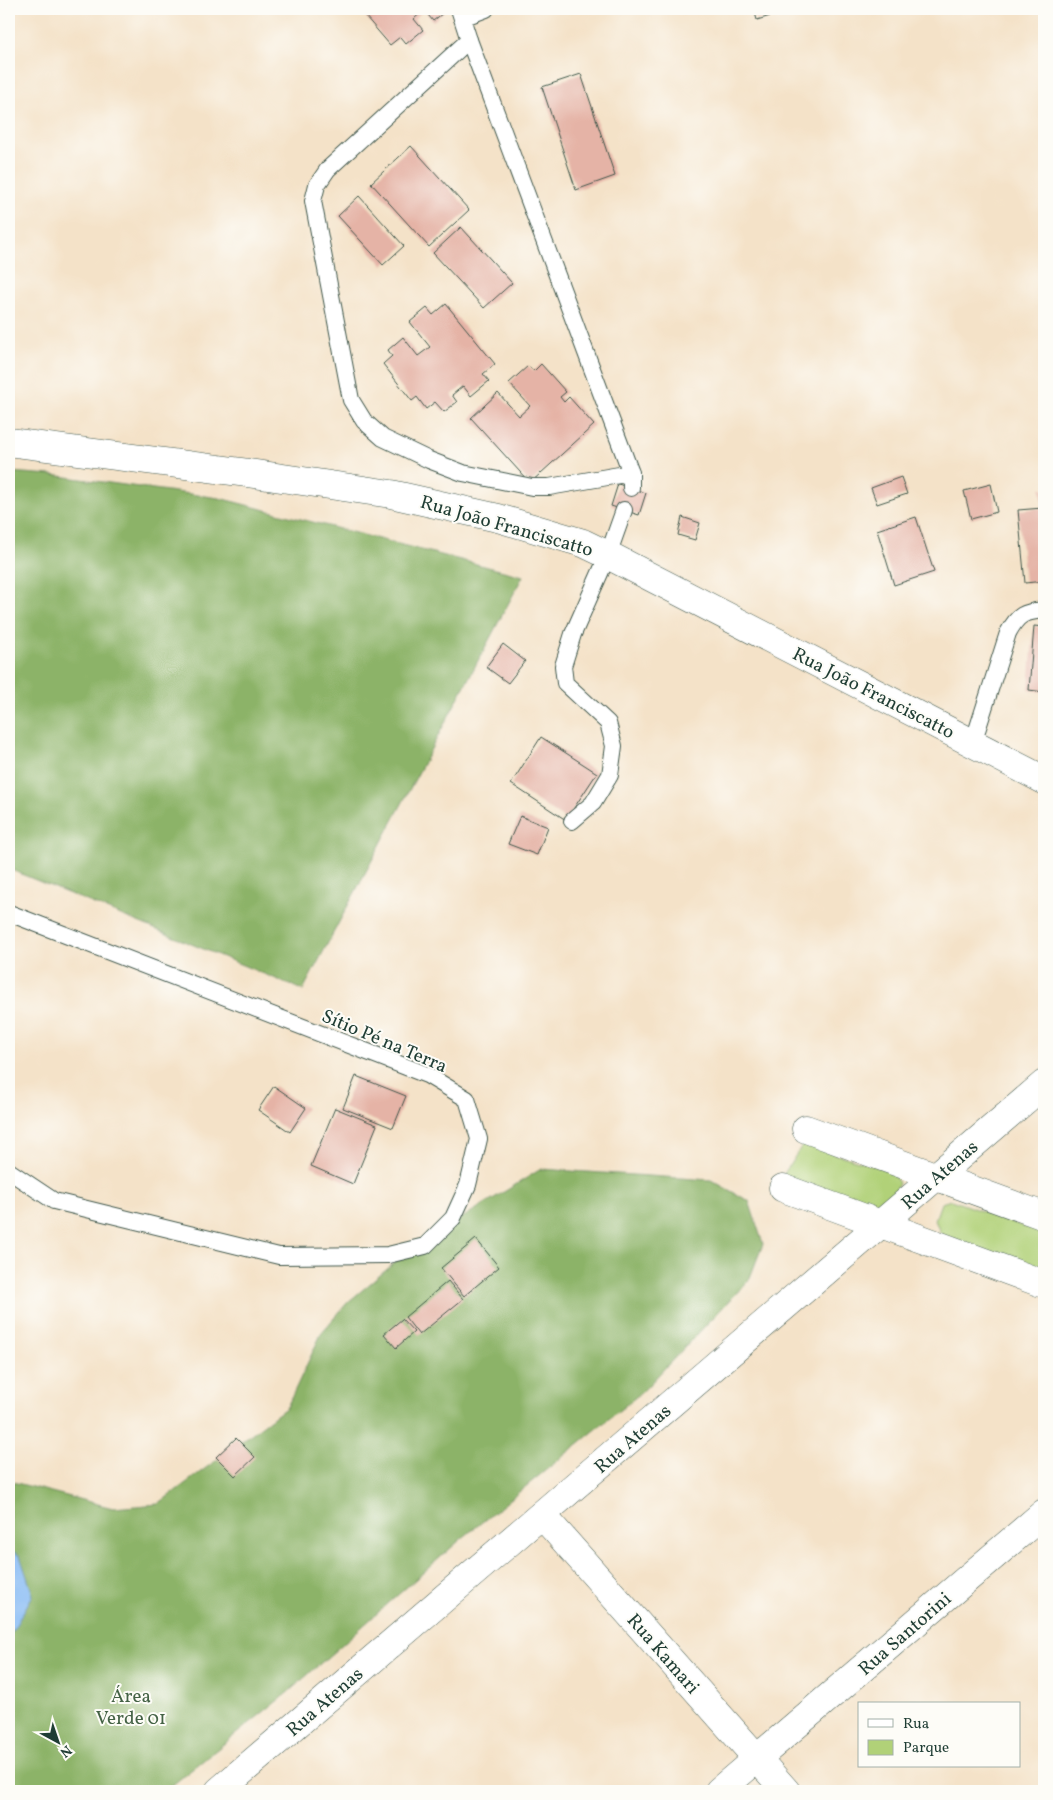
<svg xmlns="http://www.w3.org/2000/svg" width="1053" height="1800" viewBox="0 0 1053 1800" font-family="Vollkorn,serif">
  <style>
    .green { fill: #b1d178; stroke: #688756 }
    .forest { fill: #8cb368; stroke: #56784e }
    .water { fill: #87bbf5; stroke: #537c94 }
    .building { fill: #e5b3a6 }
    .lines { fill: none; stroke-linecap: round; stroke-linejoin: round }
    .service-casing { stroke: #3f564a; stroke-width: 18 }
    .minor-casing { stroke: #3f564a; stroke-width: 29 }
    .tertiary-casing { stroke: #3f564a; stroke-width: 29 }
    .service { stroke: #fff; stroke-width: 16 }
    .minor { stroke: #fff; stroke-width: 28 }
    .tertiary { stroke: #fff; stroke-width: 28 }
    .labels { text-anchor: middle; stroke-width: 4; stroke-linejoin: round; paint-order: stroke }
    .street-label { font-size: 19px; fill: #1f3d34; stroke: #fdfcf7 }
    .park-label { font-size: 19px; fill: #446245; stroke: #fdfcf7 }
  </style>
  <rect width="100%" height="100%" fill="#fdfcf7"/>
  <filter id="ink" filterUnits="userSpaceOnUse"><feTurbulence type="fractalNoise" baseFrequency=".02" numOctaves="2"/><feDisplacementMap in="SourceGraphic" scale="10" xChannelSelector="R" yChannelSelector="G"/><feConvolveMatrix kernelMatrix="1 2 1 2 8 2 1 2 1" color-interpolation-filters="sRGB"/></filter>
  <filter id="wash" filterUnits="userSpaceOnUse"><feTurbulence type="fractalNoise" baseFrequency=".0096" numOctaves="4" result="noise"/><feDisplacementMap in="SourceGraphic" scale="20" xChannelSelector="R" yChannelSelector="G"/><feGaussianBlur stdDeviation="1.12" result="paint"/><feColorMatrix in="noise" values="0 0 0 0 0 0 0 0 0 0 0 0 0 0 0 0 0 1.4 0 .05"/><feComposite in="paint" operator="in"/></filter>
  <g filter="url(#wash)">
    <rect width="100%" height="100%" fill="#f4e2c8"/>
    <g class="green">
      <path d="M 803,1144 L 891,1171 L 899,1183 L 890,1204 L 879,1207 L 782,1177 Z"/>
      <path d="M 951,1200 L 1044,1234 L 1044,1273 L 941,1235 L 935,1220 L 941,1203 Z"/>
    </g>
    <g class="forest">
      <path d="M 9,472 L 52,475 L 219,498 L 523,576 L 303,990 L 9,869 Z"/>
      <path d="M 541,1169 L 711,1180 L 749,1201 L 763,1244 L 749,1280 L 642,1392 L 460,1540 L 286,1694 L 165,1791 L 9,1791 L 9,1481 L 113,1508 L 158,1504 L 287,1407 L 322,1332 L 348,1302 L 410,1250 Z"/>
    </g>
    <path class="water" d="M 9,1549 L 20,1556 L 33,1595 L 9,1637 Z"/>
    <g id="blocks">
      <g class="building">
        <path d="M 359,9 L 448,9 L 433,21 L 424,10 L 414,19 L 423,30 L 406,44 L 400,37 L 390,45 Z"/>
        <path d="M 754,9 L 794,9 L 757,20 Z"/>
        <path d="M 581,74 L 615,176 L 576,190 L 542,87 Z"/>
        <path d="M 411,146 L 469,210 L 429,247 L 371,183 Z"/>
        <path d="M 359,196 L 404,246 L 383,265 L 338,216 Z"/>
        <path d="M 461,227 L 512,283 L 484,308 L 433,253 Z"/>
        <path d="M 446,304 L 495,364 L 483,374 L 489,381 L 471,396 L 463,386 L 452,395 L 457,402 L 444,412 L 435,402 L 426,409 L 417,397 L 412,401 L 383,364 L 392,356 L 388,350 L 403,337 L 418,356 L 430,347 L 410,322 L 427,308 L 433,315 Z"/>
        <path d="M 541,364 L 566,392 L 560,397 L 564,402 L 569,397 L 594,425 L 530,483 L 471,418 L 498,393 L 519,416 L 530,406 L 509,383 L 528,366 L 534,371 Z"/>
        <path d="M 901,477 L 907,494 L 877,504 L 871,488 Z"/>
        <path d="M 618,484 L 646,493 L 639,515 L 611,506 Z"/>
        <path d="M 991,484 L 997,512 L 971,519 L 964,491 Z"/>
        <path d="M 1041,488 L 1044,488 L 1044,581 L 1025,583 L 1018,510 L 1043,508 Z"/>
        <path d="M 682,517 L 700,523 L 695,540 L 678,535 Z"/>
        <path d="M 916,517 L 934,572 L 894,585 L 877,530 Z"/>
        <path d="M 1034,626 L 1044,627 L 1044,692 L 1029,690 Z"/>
        <path d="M 503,644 L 525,661 L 508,683 L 486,667 Z"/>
        <path d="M 541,737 L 597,773 L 566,820 L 511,784 Z"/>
        <path d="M 520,816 L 548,827 L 537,855 L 508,844 Z"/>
        <path d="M 356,1076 L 406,1096 L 393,1128 L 343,1108 Z"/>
        <path d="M 274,1086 L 306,1108 L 290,1132 L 258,1110 Z"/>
        <path d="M 335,1108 L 377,1125 L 353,1184 L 311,1166 Z"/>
        <path d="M 476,1239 L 499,1267 L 464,1296 L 441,1268 Z"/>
        <path d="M 448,1281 L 463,1299 L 419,1335 L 405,1317 Z"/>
        <path d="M 402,1319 L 414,1332 L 396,1348 L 384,1334 Z"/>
        <path d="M 236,1438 L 255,1457 L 235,1476 L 216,1457 Z"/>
      </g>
    </g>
  </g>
  <g filter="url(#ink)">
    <use href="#blocks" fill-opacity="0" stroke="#3f564a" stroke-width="1"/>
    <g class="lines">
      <g class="service-casing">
        <g id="service">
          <path d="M 459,9 L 469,40 L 631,473 L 631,488"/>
          <path d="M 462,18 L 486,9"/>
          <path d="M 469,40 L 328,169 L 317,185 L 313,201 L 351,400 L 364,421 L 383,438 L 429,460 L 463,473 L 532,487 L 549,487 L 631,473"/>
          <path d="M 973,743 L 1008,633 C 1018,614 1024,612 1044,610"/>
          <path d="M 572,821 L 593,803 L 610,775 L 614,746 L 608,723 L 565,683 L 563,666 L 573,634 L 608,555 L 624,510"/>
          <path d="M 9,913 L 427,1075 L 467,1099 L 479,1139 L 468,1185 L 453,1218 L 425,1246 L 388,1255 L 279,1256 L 54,1201 L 9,1171"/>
        </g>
      </g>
      <g class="minor-casing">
        <g id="minor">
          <path d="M 806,1129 L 1044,1216"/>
          <path d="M 783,1188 L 1044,1284"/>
          <path d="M 542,1515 L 786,1791"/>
          <path d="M 219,1791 L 1044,1084"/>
          <path d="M 719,1791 L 1044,1513"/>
        </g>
      </g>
      <g class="tertiary-casing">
        <path id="tertiary" d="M 9,442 L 248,473 L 391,494 L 498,518 L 583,543 L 608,555 L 1044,780"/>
      </g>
      <use href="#service" class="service"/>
      <use href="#minor" class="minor"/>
      <use href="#tertiary" class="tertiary"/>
    </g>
  </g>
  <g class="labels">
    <g class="street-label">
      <text transform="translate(507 525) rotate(16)" y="7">Rua João Franciscatto</text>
      <text transform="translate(874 692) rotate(27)" y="7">Rua João Franciscatto</text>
      <text transform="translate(385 1040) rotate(23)" y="7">Sítio Pé na Terra</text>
      <text transform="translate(939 1174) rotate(-41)" y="7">Rua Atenas</text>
      <text transform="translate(632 1438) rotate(-41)" y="7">Rua Atenas</text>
      <text transform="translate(904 1633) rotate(-41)" y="7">Rua Santorini</text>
      <text transform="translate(664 1653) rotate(49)" y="7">Rua Kamari</text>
      <text transform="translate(324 1701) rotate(-41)" y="7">Rua Atenas</text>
    </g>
    <g class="park-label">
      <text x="131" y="1702">Área<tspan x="131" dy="22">Verde 01</tspan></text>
    </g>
  </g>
  <rect width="1053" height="1800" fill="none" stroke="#fdfcf7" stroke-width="30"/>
  <rect x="858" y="1702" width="162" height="65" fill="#fdfcf7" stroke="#a4b0a9"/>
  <rect x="868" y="1719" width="25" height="8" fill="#ffffff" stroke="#a4b0a9"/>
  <text x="903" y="1728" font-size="15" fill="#1f3d34">Rua</text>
  <rect x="868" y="1740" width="25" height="15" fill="#b1d178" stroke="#a4b0a9"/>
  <text x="903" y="1752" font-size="15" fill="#1f3d34">Parque</text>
  <g transform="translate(58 1742) rotate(140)" stroke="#fdfcf7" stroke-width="4" paint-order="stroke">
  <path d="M0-4L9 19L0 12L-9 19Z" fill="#1f3d34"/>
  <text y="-8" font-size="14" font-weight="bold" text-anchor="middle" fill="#1f3d34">N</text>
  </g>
</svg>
